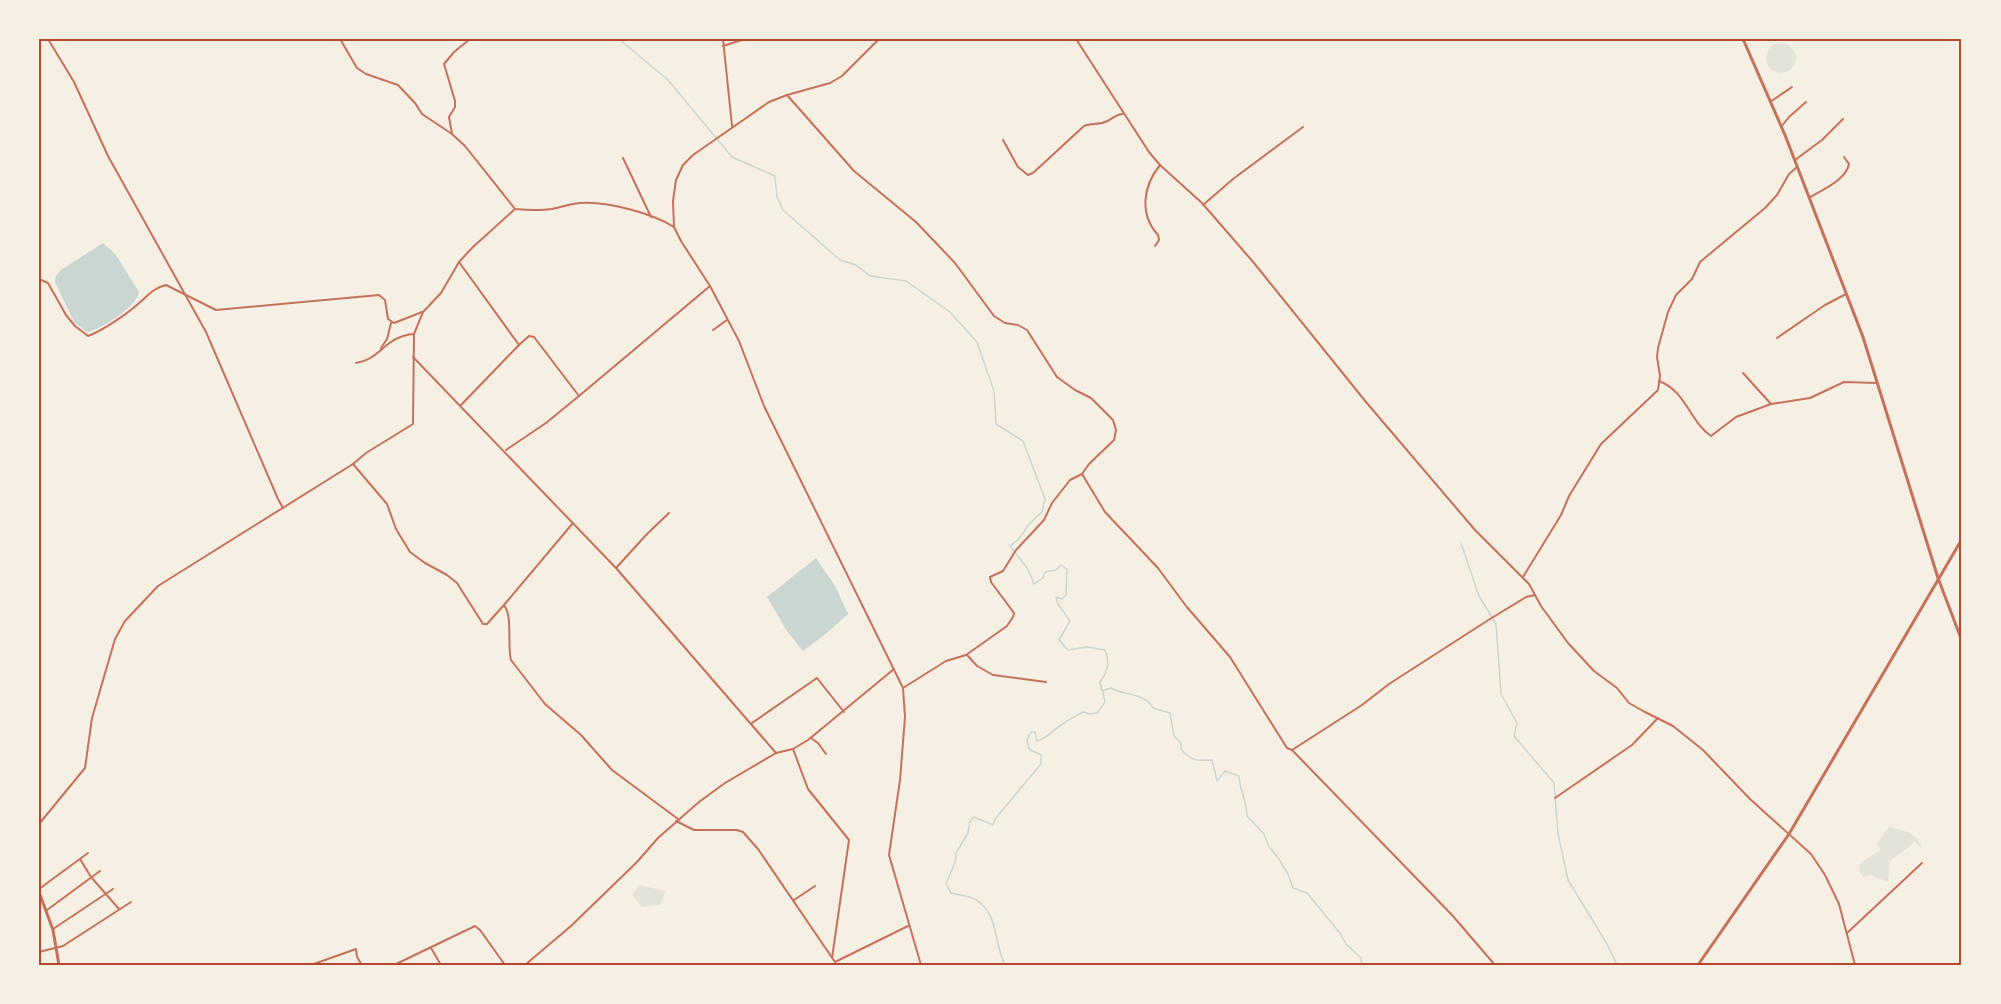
<svg xmlns="http://www.w3.org/2000/svg" width="2001" height="1004" viewBox="0 0 2001 1004" font-family="Mulish,sans-serif">
  <style>
    .green { fill: #e2e4dc }
    .water { fill: #c9d6d2 }
    .lines { fill: none; stroke-linecap: round; stroke-linejoin: round }
    .stream { stroke: #c9d6d2; stroke-width: 1.5 }
    .minor { stroke: #c5725c; stroke-width: 2 }
    .tertiary { stroke: #c5725c; stroke-width: 3 }
    .neatline { fill: none; stroke: #b5482f; stroke-width: 2 }
  </style>
  <rect width="100%" height="100%" fill="#f6efe4"/>
  <g class="green">
    <circle cx="1781" cy="58" r="15"/>
    <path d="M 1889,827 C 1906,832 1916,831 1923,850 L 1915,842 L 1890,861 L 1888,882 L 1870,875 L 1863,877 L 1858,869 L 1862,862 L 1880,850 L 1877,843 Z"/>
    <path d="M 639,885 L 666,891 L 660,905 L 642,907 L 632,895 Z"/>
  </g>
  <g class="water">
    <path d="M 103,243 L 116,255 L 139,292 C 136,307 102,329 87,332 L 74,322 L 55,282 L 56,276 L 61,270 Z"/>
    <path d="M 816,558 L 835,586 L 848,614 L 828,632 L 803,651 L 787,631 L 767,597 Z"/>
  </g>
  <g class="lines">
    <g class="stream">
      <path d="M 619,39 L 668,80 L 732,157 L 775,176 L 777,197 L 783,210 L 840,260 L 856,265 L 870,276 L 906,281 L 950,312 L 977,342 L 994,391 L 996,424 L 1023,441 L 1045,499 L 1042,512 L 1029,524 L 1019,539 L 1010,546 L 1028,569 L 1034,584 L 1043,578 L 1045,572 L 1056,570 L 1061,565 L 1067,569 L 1066,595 L 1062,599 L 1056,597 L 1058,604 L 1070,621 L 1059,640 L 1068,650 L 1087,647 L 1105,650 C 1110,663 1108,671 1100,682 L 1102,691 L 1111,688 C 1124,696 1144,692 1153,708 L 1170,713 L 1174,736 L 1181,743 L 1181,749 C 1190,761 1198,761 1212,760 L 1217,781 L 1225,771 L 1239,776 C 1240,791 1247,802 1247,816 L 1264,834 L 1269,847 L 1277,856 L 1288,874 L 1293,888 L 1307,893 L 1340,933 L 1346,944 L 1361,958 L 1362,965"/>
      <path d="M 1461,543 L 1479,596 L 1496,624 L 1501,694 L 1517,723 L 1514,736 L 1554,783 L 1558,834 L 1568,880 L 1607,944 L 1617,965"/>
      <path d="M 1005,965 C 994,944 999,917 978,901 C 972,896 959,895 951,893 L 946,884 L 955,862 L 956,853 L 968,833 L 970,821 L 974,817 L 993,825 L 995,819 L 1041,764 L 1041,755 L 1029,749 L 1027,740 L 1031,732 L 1035,732 L 1037,741 C 1048,738 1053,730 1061,725 C 1068,720 1076,716 1083,712 L 1090,714 L 1097,713 L 1105,702 L 1103,692"/>
    </g>
    <g class="minor">
      <path d="M 48,39 L 74,82 L 108,156 L 206,332 L 278,499 L 283,508"/>
      <path d="M 340,39 L 357,68 L 366,74 L 398,85 L 415,103 L 422,114 L 452,134 L 465,146 L 515,209 C 527,210 539,211 552,209 C 561,207 570,204 580,203 C 606,201 652,213 674,227"/>
      <path d="M 723,39 L 732,126"/>
      <path d="M 879,39 L 842,76 L 830,83 L 787,95 L 769,102 L 693,155 L 683,165 L 676,180 L 673,201 L 674,227 L 681,241 L 710,286 L 739,341 L 764,406 L 903,688 L 905,717 L 900,780 L 889,855 L 921,965"/>
      <path d="M 1076,39 L 1149,152 L 1160,165 L 1202,203 L 1254,263 L 1366,402 L 1475,530 L 1529,584 L 1541,606 L 1568,643 L 1594,671 L 1617,688 L 1629,703 L 1643,711 L 1673,726 L 1703,750 L 1750,799 L 1811,854 L 1825,875 L 1839,904 L 1855,965"/>
      <path d="M 723,46 L 745,39"/>
      <path d="M 787,95 L 854,171 L 916,222 L 955,263 L 994,316 L 1005,323 L 1018,325 L 1027,330 L 1057,377 L 1075,390 L 1091,398 L 1113,420 L 1116,430 L 1114,440 L 1089,464 L 1082,474 L 1070,480 L 1052,503 L 1044,520 L 1016,550 L 1003,571 L 990,577 L 991,582 L 1014,613 L 1013,617 L 1007,626 L 966,655 L 946,661 L 903,688"/>
      <path d="M 1770,102 L 1792,87"/>
      <path d="M 1781,127 L 1789,117 L 1806,102"/>
      <path d="M 452,134 L 449,117 L 455,107 L 455,101 L 444,64 L 454,52 L 470,39"/>
      <path d="M 1003,140 L 1018,167 L 1028,175 L 1033,173 L 1084,126 C 1091,123 1098,125 1105,122 C 1112,120 1115,114 1123,114"/>
      <path d="M 623,158 L 651,217"/>
      <path d="M 1795,160 L 1822,140 L 1843,119"/>
      <path d="M 1809,198 C 1822,190 1846,180 1849,164 L 1844,157"/>
      <path d="M 1203,205 L 1233,179 L 1303,127"/>
      <path d="M 1155,246 L 1159,240 L 1158,235 C 1139,214 1143,186 1160,165"/>
      <path d="M 459,262 L 519,345 L 461,405"/>
      <path d="M 39,279 L 48,283 L 66,315 L 75,326 L 88,336 C 102,331 127,314 138,304 C 148,296 153,288 166,285 L 216,310 L 379,295 L 385,300 L 388,319 L 394,323 L 422,312"/>
      <path d="M 713,330 L 727,320"/>
      <path d="M 1777,338 L 1825,305 L 1846,294"/>
      <path d="M 519,345 L 529,336 L 534,337 L 579,396 L 710,286"/>
      <path d="M 381,348 L 387,339 L 391,323"/>
      <path d="M 413,357 L 616,568 L 776,753"/>
      <path d="M 356,363 C 380,360 385,336 414,334"/>
      <path d="M 1743,373 L 1771,404"/>
      <path d="M 1659,381 C 1686,391 1690,422 1711,436 L 1736,417 L 1771,404 L 1810,398 L 1844,382 L 1877,383"/>
      <path d="M 506,450 L 546,423 L 579,396"/>
      <path d="M 353,464 L 387,504 L 396,529 L 410,552 L 425,563 L 447,575 L 457,583 L 483,624 L 487,624 L 504,605 C 513,617 507,644 511,660 L 545,704 L 581,735 L 612,770 L 678,819"/>
      <path d="M 1082,474 L 1105,512 L 1158,568 L 1186,606 L 1230,657 L 1287,748 L 1292,750 L 1362,705 L 1389,684 L 1490,619 L 1526,597 L 1535,595"/>
      <path d="M 616,568 L 647,534 L 669,513"/>
      <path d="M 1523,577 L 1561,515 L 1569,496 L 1601,444 L 1658,390 L 1660,376 L 1657,357 L 1658,348 L 1668,312 L 1676,295 L 1692,279 L 1700,262 L 1765,208 L 1777,195 L 1789,174 L 1797,167"/>
      <path d="M 504,605 L 573,523"/>
      <path d="M 967,655 L 977,666 L 993,675 L 1046,682"/>
      <path d="M 752,723 L 817,678 L 844,712"/>
      <path d="M 811,738 L 818,743 L 826,754"/>
      <path d="M 793,749 L 808,789 L 849,840 L 832,958"/>
      <path d="M 1292,750 L 1452,915 L 1495,965"/>
      <path d="M 1555,798 L 1632,745 L 1658,718"/>
      <path d="M 676,821 L 694,830 L 737,830 L 743,832 L 758,849 L 835,962 L 908,926"/>
      <path d="M 39,824 L 85,768 L 92,718 L 115,639 L 125,621 L 158,586 L 353,464 L 366,453 L 413,424 L 414,334 L 423,312 L 441,293 L 459,262 L 473,247 L 515,209"/>
      <path d="M 80,859 L 91,877 L 119,909"/>
      <path d="M 39,889 L 88,853"/>
      <path d="M 794,900 L 815,886"/>
      <path d="M 47,910 L 100,871"/>
      <path d="M 53,929 L 113,889"/>
      <path d="M 1847,933 L 1922,863"/>
      <path d="M 431,948 L 441,965"/>
      <path d="M 39,952 L 63,946 L 131,902"/>
      <path d="M 311,965 L 356,949 L 357,957 L 362,965"/>
      <path d="M 394,965 L 475,926 L 480,930 L 505,965"/>
      <path d="M 525,965 L 571,926 L 637,862 L 658,838 L 699,802 L 725,783 L 776,753 L 793,749 L 808,740 L 894,669"/>
    </g>
    <g class="tertiary">
      <path d="M 1743,39 L 1785,135 L 1863,337 L 1938,578 L 1962,641"/>
      <path d="M 39,892 L 53,930 L 59,965"/>
      <path d="M 1698,965 L 1789,834 L 1962,539"/>
    </g>
  </g>
  <rect width="2001" height="1004" fill="none" stroke="#f6efe4" stroke-width="81"/>
  <rect x="40" y="40" width="1920" height="924" class="neatline"/>
</svg>
